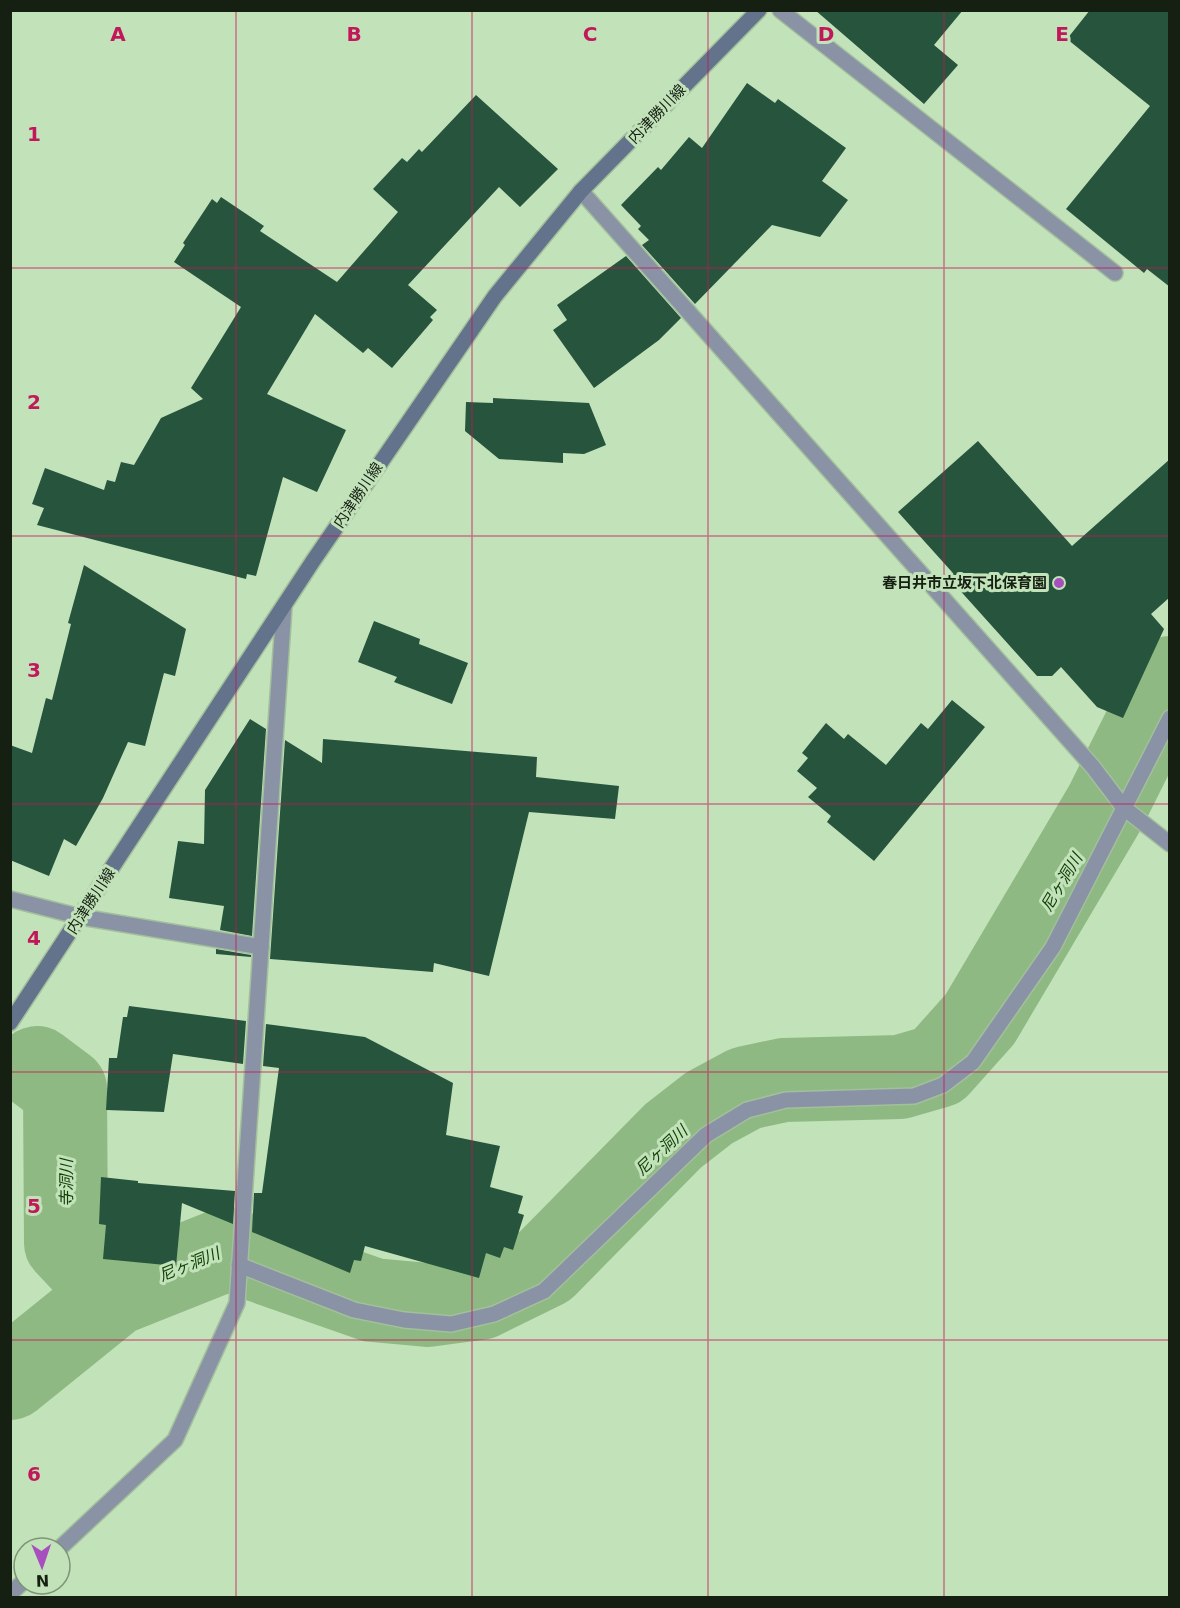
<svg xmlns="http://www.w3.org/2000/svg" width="1180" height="1608" viewBox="0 0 1180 1608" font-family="'DejaVu Sans','Noto Sans JP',sans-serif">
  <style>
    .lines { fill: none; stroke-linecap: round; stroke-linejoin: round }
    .river { stroke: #8eb983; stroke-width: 84 }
    .building { fill: #27543d }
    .street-casing { stroke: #a3bf9c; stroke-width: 18 }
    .secondary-casing { stroke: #a3bf9c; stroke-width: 18 }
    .street { stroke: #8993a5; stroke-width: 15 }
    .secondary { stroke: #63738b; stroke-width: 15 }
    .grid { fill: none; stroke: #c2185b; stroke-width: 1.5; stroke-opacity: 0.55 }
    .poi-dot { fill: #a74fbc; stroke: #c2e2ba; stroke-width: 2 }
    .labels { text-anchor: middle; stroke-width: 6; stroke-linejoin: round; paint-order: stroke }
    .street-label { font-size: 15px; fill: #152012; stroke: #c2e2ba }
    .poi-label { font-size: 15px; font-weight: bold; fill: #152012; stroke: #c2e2ba; text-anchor: end }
    .water-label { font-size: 16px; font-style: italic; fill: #113c04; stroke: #c2e2ba }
    .grid-label { font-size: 20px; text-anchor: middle; font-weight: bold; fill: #c2185b; stroke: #c2e2ba; stroke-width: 6; stroke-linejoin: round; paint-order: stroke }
  </style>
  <rect width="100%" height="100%" fill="#c2e2ba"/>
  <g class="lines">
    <g class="river">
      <path d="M 37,1068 L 65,1089 L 66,1243 L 114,1294"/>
      <path d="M 10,1378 L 114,1294 L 227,1249 L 373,1300 L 428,1305 L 480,1298 L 545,1266 L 673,1136 L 709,1108 L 746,1088 L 784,1080 L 900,1077 L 938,1066 L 980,1019 L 1106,806 L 1170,678"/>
    </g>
  </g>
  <g class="building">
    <path d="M 815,10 L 963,10 L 934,45 L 958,65 L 924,104 Z"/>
    <path d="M 1090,10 L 1170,10 L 1170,287 L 1147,269 L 1144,273 L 1066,209 L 1150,106 L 1067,39 Z"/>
    <path d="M 747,83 L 775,103 L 778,99 L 846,148 L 822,181 L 848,200 L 820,237 L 772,225 L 695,304 L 642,245 L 649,240 L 638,229 L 641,226 L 621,205 L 658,167 L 661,170 L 689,137 L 702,148 Z"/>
    <path d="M 476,95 L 558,169 L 520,207 L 499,187 L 408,285 L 437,310 L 430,317 L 433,320 L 392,368 L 368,348 L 363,353 L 315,314 L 267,394 L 346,430 L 317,492 L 283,477 L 256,576 L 247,574 L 246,579 L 37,525 L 44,508 L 32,504 L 45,468 L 104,490 L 107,480 L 115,482 L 121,462 L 134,465 L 161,418 L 203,399 L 191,388 L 241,307 L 174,262 L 185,245 L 183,243 L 212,199 L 217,203 L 221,197 L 264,226 L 260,231 L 337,282 L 398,212 L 373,189 L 402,158 L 407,162 L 419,149 L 422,152 Z"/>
    <path d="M 626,256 L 681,318 L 659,340 L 594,388 L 553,330 L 567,320 L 557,305 Z"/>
    <path d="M 493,398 L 589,403 L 606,445 L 584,454 L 563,453 L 563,463 L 499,459 L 465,431 L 466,402 L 493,403 Z"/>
    <path d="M 978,441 L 1072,546 L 1170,459 L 1170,597 L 1151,614 L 1164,629 L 1123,718 L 1097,707 L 1061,667 L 1052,676 L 1037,676 L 947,576 L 952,572 L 898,512 Z"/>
    <path d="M 84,565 L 186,629 L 175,676 L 164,673 L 145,746 L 128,742 L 103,798 L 76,846 L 64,839 L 49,876 L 10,860 L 10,745 L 32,753 L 46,698 L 52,700 L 71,624 L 68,623 Z"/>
    <path d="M 374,621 L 420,639 L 419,644 L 468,663 L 452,704 L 394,682 L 397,677 L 358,662 Z"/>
    <path d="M 952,700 L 985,727 L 874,861 L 827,822 L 831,816 L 808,797 L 817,788 L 797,771 L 808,758 L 802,753 L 826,723 L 844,739 L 848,734 L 886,765 L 921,723 L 928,729 Z"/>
    <path d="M 250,719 L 266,729 L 252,936 L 220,930 L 224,906 L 169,898 L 178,841 L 204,844 L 205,790 Z"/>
    <path d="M 323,739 L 537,757 L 536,777 L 619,786 L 615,819 L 529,812 L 489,976 L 434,963 L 433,972 L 270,959 L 285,740 L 322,763 Z"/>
    <path d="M 216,949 L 251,955 L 251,957 L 216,954 Z"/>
    <path d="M 129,1006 L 246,1021 L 243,1064 L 173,1054 L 164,1112 L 106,1110 L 109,1058 L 117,1058 L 123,1017 L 127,1017 Z"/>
    <path d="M 266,1024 L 365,1037 L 453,1083 L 446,1135 L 500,1146 L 490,1187 L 523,1196 L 518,1213 L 524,1215 L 513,1250 L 504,1247 L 500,1258 L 486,1253 L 479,1278 L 365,1246 L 361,1261 L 354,1260 L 350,1273 L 252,1232 L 254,1193 L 262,1193 L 279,1068 L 263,1066 Z"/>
    <path d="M 101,1177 L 138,1181 L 138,1183 L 235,1191 L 233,1224 L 182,1203 L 176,1266 L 103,1259 L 106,1225 L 99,1224 Z"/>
  </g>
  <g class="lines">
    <g class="street-casing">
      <g id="street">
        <path d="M 780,10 L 1115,273"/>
        <path d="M 581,191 L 1093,767 L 1124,808 L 1170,844"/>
        <path d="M 10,899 L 81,917 L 261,947"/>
        <path d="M 239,1265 L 354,1310 L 404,1320 L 451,1324 L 494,1314 L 544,1291 L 706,1135 L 747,1110 L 786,1100 L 914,1096 L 943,1085 L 973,1062 L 1053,947 L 1170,718"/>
        <path d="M 60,1548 L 175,1440 L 237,1303 L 284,607"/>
        <path d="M 10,1594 L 24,1581"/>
      </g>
    </g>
    <g class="secondary-casing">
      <path id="secondary" d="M 10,1023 L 313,561 L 495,296 L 581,191 L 759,10"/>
    </g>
    <use href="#street" class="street"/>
    <use href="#secondary" class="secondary"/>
  </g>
  <path class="grid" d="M 236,10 L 236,1598M 472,10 L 472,1598M 708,10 L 708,1598M 944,10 L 944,1598M 10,268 L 1170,268M 10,536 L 1170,536M 10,804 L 1170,804M 10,1072 L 1170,1072M 10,1340 L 1170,1340"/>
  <circle class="poi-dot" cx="1059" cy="583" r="6"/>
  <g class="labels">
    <g class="street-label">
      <text transform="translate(657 114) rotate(-46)" y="5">内津勝川線</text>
      <text transform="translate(358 495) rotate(-56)" y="5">内津勝川線</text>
      <text transform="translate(91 901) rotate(-57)" y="5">内津勝川線</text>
    </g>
    <g class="poi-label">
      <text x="1047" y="588">春日井市立坂下北保育園</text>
    </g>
    <g class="water-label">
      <text transform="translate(1061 882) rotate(-59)" y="6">尼ヶ洞川</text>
      <text transform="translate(661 1150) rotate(-43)" y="6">尼ヶ洞川</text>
      <text transform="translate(66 1183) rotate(-90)" y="6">寺洞川</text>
      <text transform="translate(189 1264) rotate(-22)" y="6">尼ヶ洞川</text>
    </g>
  </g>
  <g class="grid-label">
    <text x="118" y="41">A</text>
    <text x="354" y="41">B</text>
    <text x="590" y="41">C</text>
    <text x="826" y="41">D</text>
    <text x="1062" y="41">E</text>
    <text x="34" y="141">1</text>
    <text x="34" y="409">2</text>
    <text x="34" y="677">3</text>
    <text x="34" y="945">4</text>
    <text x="34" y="1213">5</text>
    <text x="34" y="1481">6</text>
  </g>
  <rect width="1180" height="1608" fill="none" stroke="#152012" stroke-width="24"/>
  <g transform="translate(42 1566) rotate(178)"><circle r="28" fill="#c2e2ba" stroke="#7d9477" stroke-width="1.5"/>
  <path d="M0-4.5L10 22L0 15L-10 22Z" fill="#a74fbc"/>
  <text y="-9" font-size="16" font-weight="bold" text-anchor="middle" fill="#152012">N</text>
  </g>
</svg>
